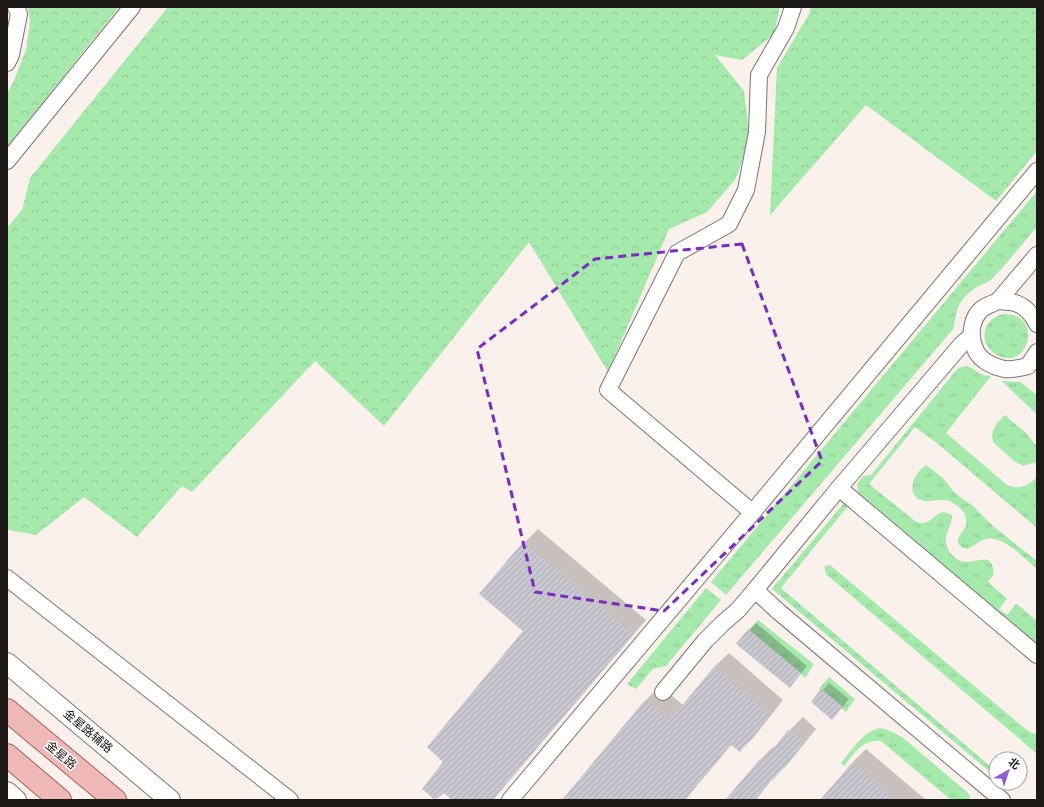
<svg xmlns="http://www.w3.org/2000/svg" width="1044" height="807" viewBox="0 0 1044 807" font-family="'Sofia Sans Condensed','Noto Sans SC',sans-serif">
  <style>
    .grass { fill: url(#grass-tufts) }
    .forest { fill: url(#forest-crowns) }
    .shadow { fill: #0003 }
    .building { fill: url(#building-hatch) }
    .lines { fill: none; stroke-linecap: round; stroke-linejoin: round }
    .minor-casing { stroke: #7d7571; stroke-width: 18 }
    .tertiary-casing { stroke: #7d7571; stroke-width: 22 }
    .primary-casing { stroke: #9e6260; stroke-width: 24 }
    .minor { stroke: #fff; stroke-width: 16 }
    .tertiary { stroke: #fff; stroke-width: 20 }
    .primary { stroke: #efb9b8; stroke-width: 22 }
    .marked { fill: none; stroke: #7b2cbf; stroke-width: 3; stroke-dasharray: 8 5; stroke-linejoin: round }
    .labels { text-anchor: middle; stroke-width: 3; stroke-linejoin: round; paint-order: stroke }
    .street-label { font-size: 12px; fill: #1b1816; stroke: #fff }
  </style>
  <defs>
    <pattern id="grass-tufts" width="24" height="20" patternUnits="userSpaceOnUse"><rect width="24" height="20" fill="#a6e9ac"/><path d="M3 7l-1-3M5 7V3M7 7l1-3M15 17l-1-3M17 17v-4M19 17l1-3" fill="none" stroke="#8ec793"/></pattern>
    <pattern id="forest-crowns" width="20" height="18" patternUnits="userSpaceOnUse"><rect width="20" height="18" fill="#a6e9ac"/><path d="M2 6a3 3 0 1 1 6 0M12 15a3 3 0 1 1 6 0" fill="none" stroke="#8ec793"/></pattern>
    <pattern id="building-hatch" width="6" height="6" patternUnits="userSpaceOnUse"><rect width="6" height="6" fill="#c9c7cf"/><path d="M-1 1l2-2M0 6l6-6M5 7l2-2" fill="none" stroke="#acaab1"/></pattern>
  </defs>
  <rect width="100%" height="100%" fill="#faf0ec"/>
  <g class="grass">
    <path d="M 1037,191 L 1037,227 C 1022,244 1008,262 993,278 C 988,283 982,284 977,287 C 959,298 956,309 954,328 L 726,595 L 711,582 Z"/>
    <path d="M 1004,314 C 1044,313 1029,372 997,355 C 991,352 987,347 985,341 C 982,328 991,316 1004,314 Z"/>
    <path d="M 967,366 L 973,369 L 982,375 L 991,376 L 946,433 L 1007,485 C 1020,490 1028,486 1037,477 L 1037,528 L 938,444 L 915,427 L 869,484 L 915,521 C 917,522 919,523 921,523 C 934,524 938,504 952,516 C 952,524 947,530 946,538 C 945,549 954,561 966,562 C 974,562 980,559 988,560 L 992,564 L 994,574 L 988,582 L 1007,599 L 999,609 L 1007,615 L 1015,605 L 1017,604 L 1037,621 L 1037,645 L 858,492 L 857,484 L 863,476 L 871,475 L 958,368 Z"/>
    <path d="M 1002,381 L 1020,382 L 1037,395 L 1037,415 C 1026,403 1013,393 1002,381 Z"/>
    <path d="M 1005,415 L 1028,435 L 1034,443 L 1037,446 L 1037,462 L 1023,466 L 1014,461 L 993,442 L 992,434 L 994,428 L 997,423 Z"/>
    <path d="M 926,465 L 942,477 L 955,493 L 974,507 L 993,526 L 1037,561 L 1037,569 C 1026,560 1003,535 987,539 C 980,540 974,546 967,549 C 948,543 964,533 966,525 C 967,520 965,513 962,510 C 958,506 954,503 949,501 C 938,497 921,507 914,494 C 912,491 912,487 913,482 C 915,476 920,469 926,465 Z"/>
    <path d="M 844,503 L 848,506 L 781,588 L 996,771 L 996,777 L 772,589 Z"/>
    <path d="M 830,565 L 1023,727 L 1032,733 L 1037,734 L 1037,754 L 827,575 L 825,571 L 825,566 Z"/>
    <path d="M 706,588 L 721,600 L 666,666 L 653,669 L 636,689 L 627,684 Z"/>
    <path d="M 758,620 L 814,664 L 805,678 L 749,630 Z"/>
    <path d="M 829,677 L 855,699 L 846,712 L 819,689 Z"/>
    <path d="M 880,728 L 888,730 L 902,737 L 967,792 L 970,796 L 970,800 L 951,800 L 881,741 C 862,739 854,754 844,766 L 841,763 C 852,750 862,732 880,728 Z"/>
  </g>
  <g class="forest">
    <path d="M 28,7 L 119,7 L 7,147 L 7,93 L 12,85 L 26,50 L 30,22 Z"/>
    <path d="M 168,7 L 780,7 L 774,34 L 742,60 L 715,55 L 744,91 L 750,141 L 735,180 L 707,212 L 669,229 L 608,372 L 529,242 L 384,426 L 315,361 L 192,492 L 182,486 L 137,537 L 84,497 L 36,535 L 9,530 L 7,526 L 7,228 L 22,210 L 30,178 Z"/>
    <path d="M 811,7 L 1037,7 L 1037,151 L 996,201 L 866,105 L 770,215 L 777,68 L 809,14 Z"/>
  </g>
  <g class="shadow">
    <path d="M 538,529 L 646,620 L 493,800 L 454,800 L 445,762 L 524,631 L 524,543 Z"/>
    <path d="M 756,623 L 807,666 L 796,680 L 789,687 L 749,630 Z"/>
    <path d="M 729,653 L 783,700 L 754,737 L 740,751 L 732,744 L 685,800 L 564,800 L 646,700 L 660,686 L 683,705 L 714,667 Z"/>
    <path d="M 829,683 L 849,699 L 832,719 L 812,702 Z"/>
    <path d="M 803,717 L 816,729 L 787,765 L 773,778 L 756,800 L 727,800 L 760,760 L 774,746 L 775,747 L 789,731 Z"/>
    <path d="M 866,749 L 926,800 L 821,800 L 852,763 Z"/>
  </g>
  <g class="building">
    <path d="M 523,542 L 633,634 L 492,800 L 452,800 L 444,793 L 435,800 L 422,789 L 443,762 L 427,747 L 523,631 L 479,594 Z"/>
    <path d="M 748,629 L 801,673 L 790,688 L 736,644 Z"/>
    <path d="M 714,667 L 769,714 L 740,752 L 730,744 L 684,800 L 562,800 L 645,700 L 670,720 Z"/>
    <path d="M 821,689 L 843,707 L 832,720 L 811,702 Z"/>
    <path d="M 788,730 L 803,743 L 773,780 L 771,778 L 754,800 L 725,800 L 760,759 L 763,762 Z"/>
    <path d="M 852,763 L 895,800 L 820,800 Z"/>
  </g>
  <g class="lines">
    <g class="minor-casing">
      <g id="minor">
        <path d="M 7,63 L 11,55 L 19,14 L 16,7"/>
        <path d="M 7,161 L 132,7"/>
        <path d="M 998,301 L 1037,255"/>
        <path d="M 1037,324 C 1032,313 1022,303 1010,302 C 1006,302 1002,301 998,301 C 995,302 992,304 989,305 C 971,312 968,335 976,351 C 981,361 994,367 1004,369 C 1012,370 1020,368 1028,366 L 1036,354 L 1037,352"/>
        <path d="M 971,336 L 961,345 L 839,488 L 755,590 L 779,612 L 1002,800"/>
        <path d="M 839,488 L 1037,655"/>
        <path d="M 752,512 L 608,390 L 677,253 L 729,224 L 746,190 L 757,132 L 759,75 L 786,28 L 793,7"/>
        <path d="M 7,578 L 290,800"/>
        <path d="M 663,692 L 705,641 L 722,624 L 738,610 L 755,590"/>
        <path d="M 510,800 L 757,507 L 1037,171"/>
      </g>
    </g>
    <g class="tertiary-casing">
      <g id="tertiary">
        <path d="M 7,663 L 170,800"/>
        <path d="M 7,792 L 16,800"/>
      </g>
    </g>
    <g class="primary-casing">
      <g id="primary">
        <path d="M 7,710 L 115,800"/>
        <path d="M 7,755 L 60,800"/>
      </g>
    </g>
    <use href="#minor" class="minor"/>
    <use href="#tertiary" class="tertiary"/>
    <use href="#primary" class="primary"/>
  </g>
  <path class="marked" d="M 742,244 L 822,461 L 664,611 L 535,592 L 477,349 L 595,259 Z"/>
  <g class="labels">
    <g class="street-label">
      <text transform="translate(88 731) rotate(40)" y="4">金星路辅路</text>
      <text transform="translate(61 755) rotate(40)" y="4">金星路</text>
    </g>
  </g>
  <rect width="1044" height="807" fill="none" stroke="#1b1816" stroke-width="16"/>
  <g transform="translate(1008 771) rotate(39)"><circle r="19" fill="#ffffff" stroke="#a4a3a2"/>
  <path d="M0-3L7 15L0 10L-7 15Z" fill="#9359d0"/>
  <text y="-6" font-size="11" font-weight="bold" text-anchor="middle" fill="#1b1816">北</text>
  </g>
</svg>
